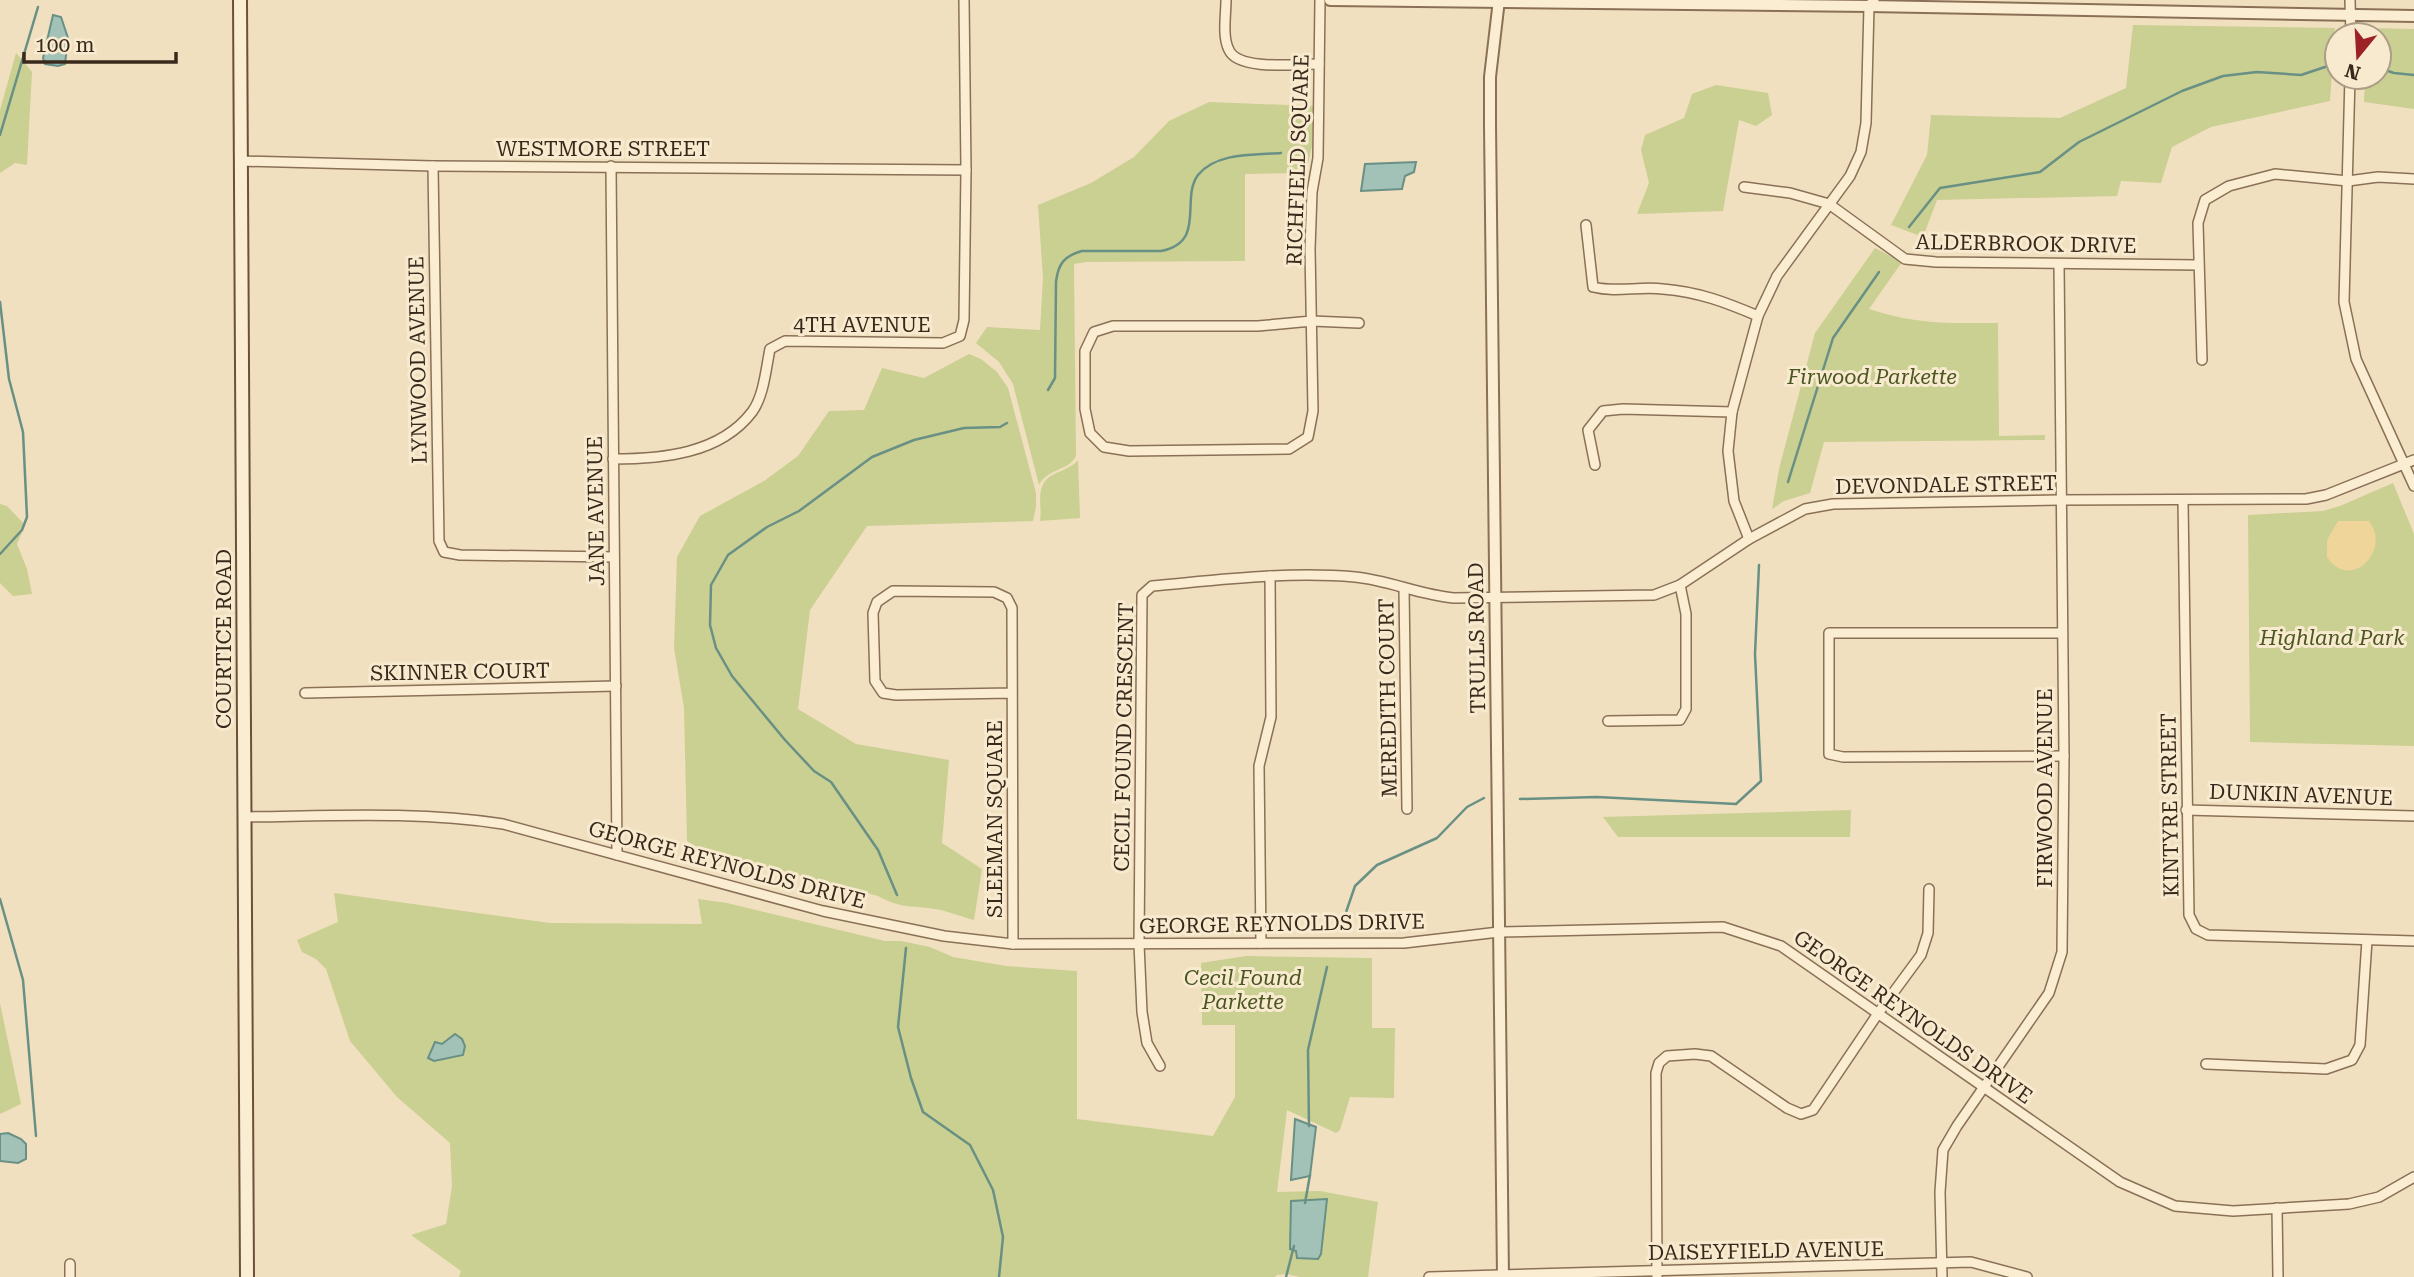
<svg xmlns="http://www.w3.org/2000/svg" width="2414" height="1277" viewBox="0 0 2414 1277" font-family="'Roboto Serif',serif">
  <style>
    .green { fill: #cacf92 }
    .sand { fill: #efd599 }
    .water { fill: #a2c2b8; stroke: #699085; stroke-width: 2 }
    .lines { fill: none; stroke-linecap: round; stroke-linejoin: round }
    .stream { stroke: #699085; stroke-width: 2.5 }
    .minor-casing { stroke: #8a7056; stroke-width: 12 }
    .tertiary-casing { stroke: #8a7056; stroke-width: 14 }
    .secondary-casing { stroke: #6c5139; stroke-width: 16 }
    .minor { stroke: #fbedd2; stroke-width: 9 }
    .tertiary { stroke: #fbedd2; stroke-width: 10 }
    .secondary { stroke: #fbedd2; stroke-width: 12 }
    .labels { text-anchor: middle; stroke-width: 6; stroke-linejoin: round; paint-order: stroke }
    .street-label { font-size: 21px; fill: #39291b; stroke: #f8eacf }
    .park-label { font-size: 21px; font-style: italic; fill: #4b5721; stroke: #f8eacf }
  </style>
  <rect width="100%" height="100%" fill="#f1e0bf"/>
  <g class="green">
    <path d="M 2133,25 L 2335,28 L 2330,101 L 2211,127 L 2172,147 L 2161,183 L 2121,181 L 2117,196 L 1937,200 L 1923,237 L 1891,225 L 1927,155 L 1931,115 L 2060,118 L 2126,88 Z"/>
    <path d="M 2367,28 L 2414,29 L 2414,109 L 2364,102 L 2365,77 L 2379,77 L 2379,35 L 2366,35 Z"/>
    <path d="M 16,53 L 32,72 L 27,165 L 15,163 L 0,173 L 0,110 Z"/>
    <path d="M 1716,85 L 1768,93 L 1772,115 L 1756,126 L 1739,120 L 1723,211 L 1637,214 L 1649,183 L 1641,150 L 1645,135 L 1684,118 L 1692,94 Z"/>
    <path d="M 1209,102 L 1313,106 L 1312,146 L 1306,173 L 1245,174 L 1245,261 L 1086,262 L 1074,264 L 1076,456 C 1069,471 1048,468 1039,485 L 1013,384 L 999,362 L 976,343 L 987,327 L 1040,330 L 1043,278 L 1038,205 L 1091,183 L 1134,157 L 1169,121 Z"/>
    <path d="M 1875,248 L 1902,262 L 1869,309 C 1918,325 1949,323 1998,323 L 1999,436 L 2045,435 L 2045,440 L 1824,442 L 1810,493 L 1784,501 L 1772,509 L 1779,469 L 1815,333 Z"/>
    <path d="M 969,354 L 981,359 L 997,372 L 1008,388 L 1036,493 L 1036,507 L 1033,521 L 867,526 L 810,610 L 798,709 L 856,744 L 949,760 L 942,843 L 982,869 L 974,920 C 959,916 943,909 928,908 C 907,906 898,907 878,896 L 699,849 L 687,841 L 684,708 L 674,648 L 677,557 L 700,516 L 764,481 L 798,456 L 829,411 L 864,410 L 882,368 L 924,378 Z"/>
    <path d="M 1078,460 L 1080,518 L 1040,521 C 1042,510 1038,497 1042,487 C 1048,470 1068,473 1078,460 Z"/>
    <path d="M 2393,483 L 2414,534 L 2414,746 L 2250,742 L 2248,515 L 2323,511 L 2340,506 Z"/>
    <path d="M 0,504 L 7,506 L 25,525 L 17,544 L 27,569 L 32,594 L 13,596 L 0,583 Z"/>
    <path d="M 1851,810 L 1850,837 L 1618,837 L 1603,817 Z"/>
    <path d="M 334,893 L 550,923 L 702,924 L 698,899 L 727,903 L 885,941 L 901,941 L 930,947 L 953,957 L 1006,966 L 1077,971 L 1077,1119 L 1213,1136 L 1235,1097 L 1235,1025 L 1202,1025 L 1201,963 L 1246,956 L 1372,958 L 1372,1028 L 1395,1028 L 1394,1098 L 1350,1097 L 1340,1130 L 1336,1133 L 1287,1110 L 1277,1192 L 1320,1191 L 1378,1202 L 1368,1277 L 1300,1277 L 1286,1274 L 1277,1275 L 1275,1277 L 459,1277 L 461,1271 L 411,1235 L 446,1224 L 452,1186 L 450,1143 L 397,1097 L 350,1041 L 326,969 L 316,959 L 302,952 L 297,940 L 338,922 Z"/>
    <path d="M 0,1003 L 21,1104 L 0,1114 Z"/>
  </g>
  <path class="sand" d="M 2338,521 L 2369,521 C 2392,549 2351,593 2327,557 L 2327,540 Z"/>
  <g class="water">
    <path d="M 53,15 L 61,17 L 68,38 L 65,64 L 58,66 L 45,64 L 43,58 Z"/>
    <path d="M 1416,162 L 1414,172 L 1405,176 L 1402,189 L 1361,191 L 1365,164 Z"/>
    <path d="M 455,1034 L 462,1039 L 465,1046 L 463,1055 L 434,1061 L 428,1058 L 435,1042 L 442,1044 Z"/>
    <path d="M 1295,1119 L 1316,1127 L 1310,1176 L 1291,1180 Z"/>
    <path d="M 8,1133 L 21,1139 L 26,1144 L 26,1159 L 18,1163 L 0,1161 L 0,1134 Z"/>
    <path d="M 1327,1199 L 1321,1254 L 1318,1259 L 1297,1258 L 1296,1251 L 1290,1249 L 1291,1201 Z"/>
  </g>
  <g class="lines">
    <g class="stream">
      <path d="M 2379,68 L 2394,73 L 2414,75"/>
      <path d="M 0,135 L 38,7"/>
      <path d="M 1909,227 L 1940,188 L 2040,172 L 2079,142 L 2182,91 L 2223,76 L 2257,72 L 2301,75 L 2337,63"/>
      <path d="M 0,302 L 9,379 L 23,432 L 27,517 L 22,530 L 0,554"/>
      <path d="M 1048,390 L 1055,378 L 1056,282 C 1058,264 1064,256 1082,251 L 1161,251 C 1207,242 1180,199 1198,175 C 1216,152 1256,155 1281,153"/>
      <path d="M 1788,482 L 1833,338 L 1879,272"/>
      <path d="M 1520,799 L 1597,797 L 1736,804 L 1761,781 L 1755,654 L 1759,565"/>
      <path d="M 897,895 L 878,850 L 831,782 L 814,771 L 785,740 L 732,676 L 716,648 L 710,625 L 711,585 L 728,555 L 767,527 L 799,511 L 872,457 L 914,440 L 964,428 L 1000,427 L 1007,423"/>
      <path d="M 0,899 L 23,980 L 36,1136"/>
      <path d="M 1343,921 L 1355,886 L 1377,865 L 1437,838 L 1467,807 L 1484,798"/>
      <path d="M 906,948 L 898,1027 L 911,1078 L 923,1112 L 970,1145 L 993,1190 L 1003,1237 L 999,1277"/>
      <path d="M 1309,1126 L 1308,1050 L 1327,967"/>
      <path d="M 1305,1203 L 1310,1175"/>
      <path d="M 1286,1277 L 1294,1246"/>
    </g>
    <g class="minor-casing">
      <g id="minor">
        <path d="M 1226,0 C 1226,15 1222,37 1229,50 C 1238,71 1298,64 1319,64"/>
        <path d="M 1320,0 L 1318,158 L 1312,192 L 1310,249 L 1313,411 L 1308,437 L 1289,449 L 1129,451 L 1104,447 L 1090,433 L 1085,409 L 1085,351 L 1094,332 L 1113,326 L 1258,326 L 1312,321 L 1359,323"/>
        <path d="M 2350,0 L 2351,35"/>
        <path d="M 2350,77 L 2344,302 L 2356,359 L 2414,486"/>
        <path d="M 240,161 L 433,166 L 966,170"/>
        <path d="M 433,166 L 439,541 L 444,552 L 460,555 L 614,557"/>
        <path d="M 611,166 L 617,855"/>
        <path d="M 1744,187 L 1790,193 L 1829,204 L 1905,259 L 1936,262 L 2198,265"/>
        <path d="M 1586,225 L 1593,287 C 1617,293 1639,286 1663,289 C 1699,292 1725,302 1758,316"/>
        <path d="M 2202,360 L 2198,223 L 2205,200 L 2229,186 L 2275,174 L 2348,181 L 2378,177 L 2414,179"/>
        <path d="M 613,459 C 662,459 720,454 752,412 C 764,396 766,368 770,349 L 785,341 L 943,343 L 960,336 L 964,320 L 966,170 L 964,0"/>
        <path d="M 1595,465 L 1588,430 L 1603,411 L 1623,409 L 1732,412"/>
        <path d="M 2183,501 L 2189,915 L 2196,929 L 2208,935 L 2414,941"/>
        <path d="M 1749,539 L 1734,501 L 1728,451 L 1732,412 L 1758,316 L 1777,276 L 1850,176 L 1861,152 L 1866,123 L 1869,6 L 1874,0"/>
        <path d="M 1404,588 L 1407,809"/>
        <path d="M 2062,633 L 1829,633 L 1829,754 L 1843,757 L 2064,756"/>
        <path d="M 305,693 L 616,686"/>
        <path d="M 1011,693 L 896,695 L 883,693 L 875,681 L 873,613 L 877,602 L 893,591 L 994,592 L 1007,598 L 1012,608 L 1013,944"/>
        <path d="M 1608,721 L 1680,720 L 1686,709 L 1686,614 L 1680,585"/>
        <path d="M 2186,810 L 2414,816"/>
        <path d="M 244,817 C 331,816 418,811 503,824 L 823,911 L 944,936 L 1013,944 L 1404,943 L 1499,932 L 1723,927 L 1781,946 L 2120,1182 L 2175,1206 L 2233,1211 L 2349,1204 L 2379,1197 L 2414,1177"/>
        <path d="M 1261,943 L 1259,766 L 1271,717 L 1270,576"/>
        <path d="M 2206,1064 L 2326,1069 L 2352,1060 L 2360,1045 L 2367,940"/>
        <path d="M 1160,1066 L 1147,1043 L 1142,1012 L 1139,944 L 1142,595 L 1152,586 C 1219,580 1287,571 1355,577 C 1388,580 1420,595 1454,598 L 1654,595 L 1680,585 L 1749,539 L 1805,509 L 1833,504 L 2060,500 L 2306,499 L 2326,495 L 2414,460"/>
        <path d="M 2277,1208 L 2278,1277"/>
        <path d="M 70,1277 L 70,1264"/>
        <path d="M 1429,1277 L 1971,1262 L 2027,1277"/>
        <path d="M 1657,1277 L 1656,1073 L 1659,1063 L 1667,1056 L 1695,1054 L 1711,1056 L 1787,1108 L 1801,1114 L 1813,1110 L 1879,1012 L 1921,955 L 1928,933 L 1929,889"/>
        <path d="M 1942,1277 L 1940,1192 L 1943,1150 L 1957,1126 L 2049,993 L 2062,952 L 2064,756 L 2059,264"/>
      </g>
    </g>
    <g class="tertiary-casing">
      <g id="tertiary">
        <path d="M 1330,0 L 1869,6 L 2414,16"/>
        <path d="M 1499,0 L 1490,77 L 1490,125 L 1503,1277"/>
      </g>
    </g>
    <g class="secondary-casing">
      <path id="secondary" d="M 240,0 L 247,1277"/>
    </g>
    <use href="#minor" class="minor"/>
    <use href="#tertiary" class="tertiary"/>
    <use href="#secondary" class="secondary"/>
  </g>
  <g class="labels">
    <g class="street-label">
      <text x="603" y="156">WESTMORE STREET</text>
      <text transform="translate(1298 160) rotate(-88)" y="7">RICHFIELD SQUARE</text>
      <text transform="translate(2026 244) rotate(1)" y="7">ALDERBROOK DRIVE</text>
      <text x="862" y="332">4TH AVENUE</text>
      <text transform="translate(418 360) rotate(-91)" y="7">LYNWOOD AVENUE</text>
      <text transform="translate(1946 485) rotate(-1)" y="7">DEVONDALE STREET</text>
      <text transform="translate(596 511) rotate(-91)" y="7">JANE AVENUE</text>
      <text transform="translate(1477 638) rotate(-91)" y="7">TRULLS ROAD</text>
      <text transform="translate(224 639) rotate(-90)" y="7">COURTICE ROAD</text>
      <text transform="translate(460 672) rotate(-1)" y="7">SKINNER COURT</text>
      <text transform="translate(1388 698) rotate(-91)" y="7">MEREDITH COURT</text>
      <text transform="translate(1124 737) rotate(-89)" y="7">CECIL FOUND CRESCENT</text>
      <text transform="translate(2045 788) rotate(-90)" y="7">FIRWOOD AVENUE</text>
      <text transform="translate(2301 795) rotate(2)" y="7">DUNKIN AVENUE</text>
      <text transform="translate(2170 805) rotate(-91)" y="7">KINTYRE STREET</text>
      <text transform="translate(995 819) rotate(-90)" y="7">SLEEMAN SQUARE</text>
      <text transform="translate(727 865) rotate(15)" y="7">GEORGE REYNOLDS DRIVE</text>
      <text transform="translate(1282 924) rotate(-1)" y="7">GEORGE REYNOLDS DRIVE</text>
      <text transform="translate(1913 1017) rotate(35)" y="7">GEORGE REYNOLDS DRIVE</text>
      <text transform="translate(1766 1251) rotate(-1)" y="7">DAISEYFIELD AVENUE</text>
    </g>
    <g class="park-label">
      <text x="1872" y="384">Firwood Parkette</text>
      <text x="2332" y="645">Highland Park</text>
      <text x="1243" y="985">Cecil Found<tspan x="1243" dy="24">Parkette</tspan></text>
    </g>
  </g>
  <g transform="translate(2358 56) rotate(198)"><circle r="33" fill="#f8eacf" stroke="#ac9d87" stroke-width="2"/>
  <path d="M0-5L12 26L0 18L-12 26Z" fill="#9d2227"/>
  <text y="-10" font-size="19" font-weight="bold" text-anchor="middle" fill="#39291b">N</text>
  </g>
  <path d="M24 52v10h152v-10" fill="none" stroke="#39291b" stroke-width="3.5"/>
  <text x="35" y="52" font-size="21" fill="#39291b" stroke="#f8eacf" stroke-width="5" paint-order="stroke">100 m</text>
</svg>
